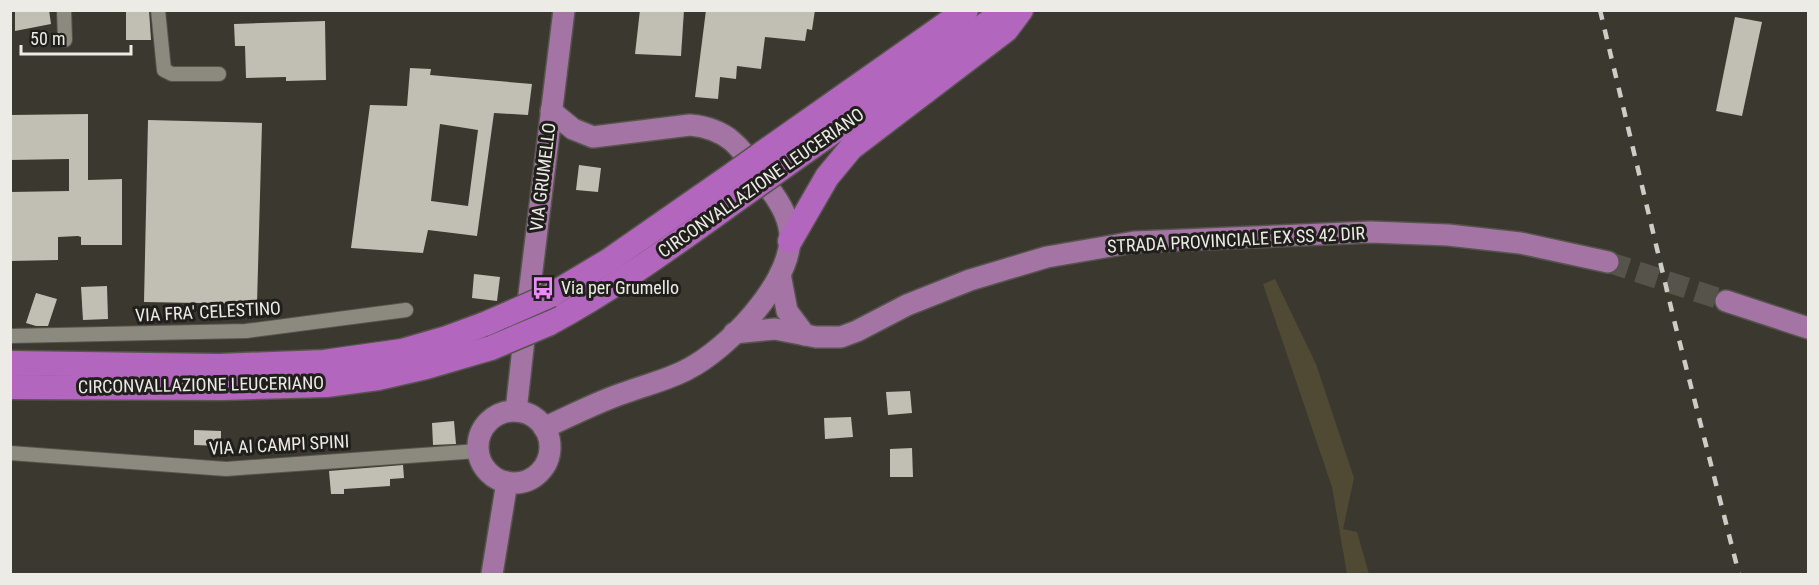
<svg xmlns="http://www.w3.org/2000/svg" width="1819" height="585" viewBox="0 0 1819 585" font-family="'Roboto Condensed',sans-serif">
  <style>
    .green { fill: #504a35 }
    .building { fill: #c1beb4; fill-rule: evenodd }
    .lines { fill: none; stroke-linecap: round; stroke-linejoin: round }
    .primary-tunnel { stroke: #55534a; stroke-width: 21; stroke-dasharray: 21 10; stroke-linecap: butt }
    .street-casing { stroke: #56544d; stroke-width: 16 }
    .primary-casing { stroke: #56544d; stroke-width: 24 }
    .highway-casing { stroke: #56544d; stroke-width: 27 }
    .street { stroke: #8c897f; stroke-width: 14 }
    .primary { stroke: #a374a4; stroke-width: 21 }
    .highway { stroke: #b366bd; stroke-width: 24 }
    .rail { stroke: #ceccc6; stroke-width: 4.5; stroke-dasharray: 10 10; stroke-linecap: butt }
    .highway-bridge-casing { stroke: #56544d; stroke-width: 27; stroke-linecap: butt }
    .highway-bridge { stroke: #b366bd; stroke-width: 24 }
    .labels { text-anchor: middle; stroke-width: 6; stroke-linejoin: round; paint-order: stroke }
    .street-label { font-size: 18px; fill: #edebe6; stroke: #201f1b }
    .poi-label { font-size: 18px; fill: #edebe6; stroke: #201f1b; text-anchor: start }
  </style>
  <rect width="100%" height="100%" fill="#3a382f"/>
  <path class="green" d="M 1275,279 L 1316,364 L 1354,478 L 1343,529 L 1357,532 L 1369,574 L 1347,574 L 1332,487 L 1263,284 Z"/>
  <g class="building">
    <path d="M 15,10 L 49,10 L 51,24 L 15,31 Z"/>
    <path d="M 126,10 L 149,10 L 151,40 L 126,40 Z"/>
    <path d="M 640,10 L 684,10 L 681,56 L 635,54 Z"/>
    <path d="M 706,10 L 815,10 L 812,30 L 807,29 L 805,41 L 765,37 L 761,69 L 737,66 L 736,79 L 720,77 L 718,99 L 695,97 Z"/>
    <path d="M 1735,17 L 1762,22 L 1742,116 L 1716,111 Z"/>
    <path d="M 325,21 L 326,80 L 286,81 L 286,77 L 246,78 L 245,46 L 235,46 L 234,24 Z"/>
    <path d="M 410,68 L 431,69 L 430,75 L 532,84 L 528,115 L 494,113 L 477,236 L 428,230 L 423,253 L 351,248 L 370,105 L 407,106 ZM 440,124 L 478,130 L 468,206 L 431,201 Z"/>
    <path d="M 88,114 L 88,180 L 122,179 L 122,245 L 81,245 L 81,237 L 78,236 L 58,237 L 58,260 L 10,261 L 10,192 L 69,191 L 69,159 L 10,160 L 10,115 Z"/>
    <path d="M 148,120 L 262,123 L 257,304 L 144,302 Z"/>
    <path d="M 579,165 L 601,168 L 598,192 L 576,190 Z"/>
    <path d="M 474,274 L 500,277 L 497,301 L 472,298 Z"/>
    <path d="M 107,286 L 108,319 L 83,320 L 81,287 Z"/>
    <path d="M 36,293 L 57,299 L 48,326 L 36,326 L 26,323 Z"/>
    <path d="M 910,391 L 912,413 L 888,415 L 886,392 Z"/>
    <path d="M 851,417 L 853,437 L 825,439 L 824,418 Z"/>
    <path d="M 454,421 L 456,444 L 433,445 L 432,423 Z"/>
    <path d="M 194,430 L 221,431 L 221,446 L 194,445 Z"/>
    <path d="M 912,448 L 913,477 L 890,477 L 890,449 Z"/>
    <path d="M 403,465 L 404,478 L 390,479 L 390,486 L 344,489 L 344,494 L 331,494 L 329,471 Z"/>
  </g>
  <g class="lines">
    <path class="primary-tunnel" d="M 1608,262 L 1726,301"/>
    <g class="street-casing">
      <g id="street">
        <path d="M 64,10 L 65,40"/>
        <path d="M 158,10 L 164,70 L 172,74 L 219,74"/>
        <path d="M 10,336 L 246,331 L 406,310"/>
        <path d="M 10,453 L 226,469 L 478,451"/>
      </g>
    </g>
    <g class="primary-casing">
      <g id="primary">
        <path d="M 780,274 L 787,311 L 805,335"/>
        <path d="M 1726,301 L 1808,328"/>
        <path d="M 734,333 L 775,329 L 816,337 L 841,337 L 857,331 L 907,305 L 970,280 L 1047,257 L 1134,242 L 1371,232 L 1448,235 L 1520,243 L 1608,262"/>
        <path d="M 516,411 L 528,303 L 564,10"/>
        <circle cx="514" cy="447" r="36"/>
        <path d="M 544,428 C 570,416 597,402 624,393 C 645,385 668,380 688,369 C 727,349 788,286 790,240 C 791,220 780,202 768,187 C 744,154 734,129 690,125 L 593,137 L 573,129 L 551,111"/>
        <path d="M 492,574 L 507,482"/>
      </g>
    </g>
    <g class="highway-casing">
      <g id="highway">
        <path d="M 764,152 L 966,10"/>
        <path d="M 779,170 L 1006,10"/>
        <path d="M 790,241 L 827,177 L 851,148 L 1006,30 L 1021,10"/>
        <path d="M 551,295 L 608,261 L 736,172"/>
        <path d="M 548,324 C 619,286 683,238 749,191"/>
        <path d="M 10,363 L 219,366 L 324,362 L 402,351 L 447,338 L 485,324"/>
        <path d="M 10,387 L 222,388 L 326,385 L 378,378 L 426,367 L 491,348"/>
      </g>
    </g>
    <use href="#street" class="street"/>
    <use href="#primary" class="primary"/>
    <use href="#highway" class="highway"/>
    <path class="rail" d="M 1600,10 L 1674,320 L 1739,574"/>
    <g class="highway-bridge-casing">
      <g id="highway-bridge">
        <path d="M 736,172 L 764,152"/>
        <path d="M 749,191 L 779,170"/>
        <path d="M 485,324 L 551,295"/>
        <path d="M 491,348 L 548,324"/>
      </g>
    </g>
    <use href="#highway-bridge" class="highway-bridge"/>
  </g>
  <defs>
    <g id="bus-bare" transform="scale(1.8)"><path d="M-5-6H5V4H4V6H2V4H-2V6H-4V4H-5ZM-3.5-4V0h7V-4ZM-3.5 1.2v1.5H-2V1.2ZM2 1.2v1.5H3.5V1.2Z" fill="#ec8cfa" stroke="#201f1b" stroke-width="2.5" paint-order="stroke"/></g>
  </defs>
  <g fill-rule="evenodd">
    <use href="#bus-bare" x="543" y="288"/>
  </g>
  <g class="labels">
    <g class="street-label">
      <text transform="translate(543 177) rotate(-83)" y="6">VIA GRUMELLO</text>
      <text transform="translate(761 183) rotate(-35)" y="6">CIRCONVALLAZIONE LEUCERIANO</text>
      <text transform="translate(1236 240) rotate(-3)" y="6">STRADA PROVINCIALE EX SS 42 DIR</text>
      <text transform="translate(208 312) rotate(-3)" y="6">VIA FRA' CELESTINO</text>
      <text transform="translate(201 385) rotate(-1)" y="6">CIRCONVALLAZIONE LEUCERIANO</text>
      <text transform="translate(279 445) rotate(-3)" y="6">VIA AI CAMPI SPINI</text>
    </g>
    <g class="poi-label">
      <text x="561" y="294">Via per Grumello</text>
    </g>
  </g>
  <rect width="1819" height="585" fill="none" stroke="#edebe6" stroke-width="24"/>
  <path d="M21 45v9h110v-9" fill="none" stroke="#edebe6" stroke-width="3"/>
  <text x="30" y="45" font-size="18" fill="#edebe6" stroke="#201f1b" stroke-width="4.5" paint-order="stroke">50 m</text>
</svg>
